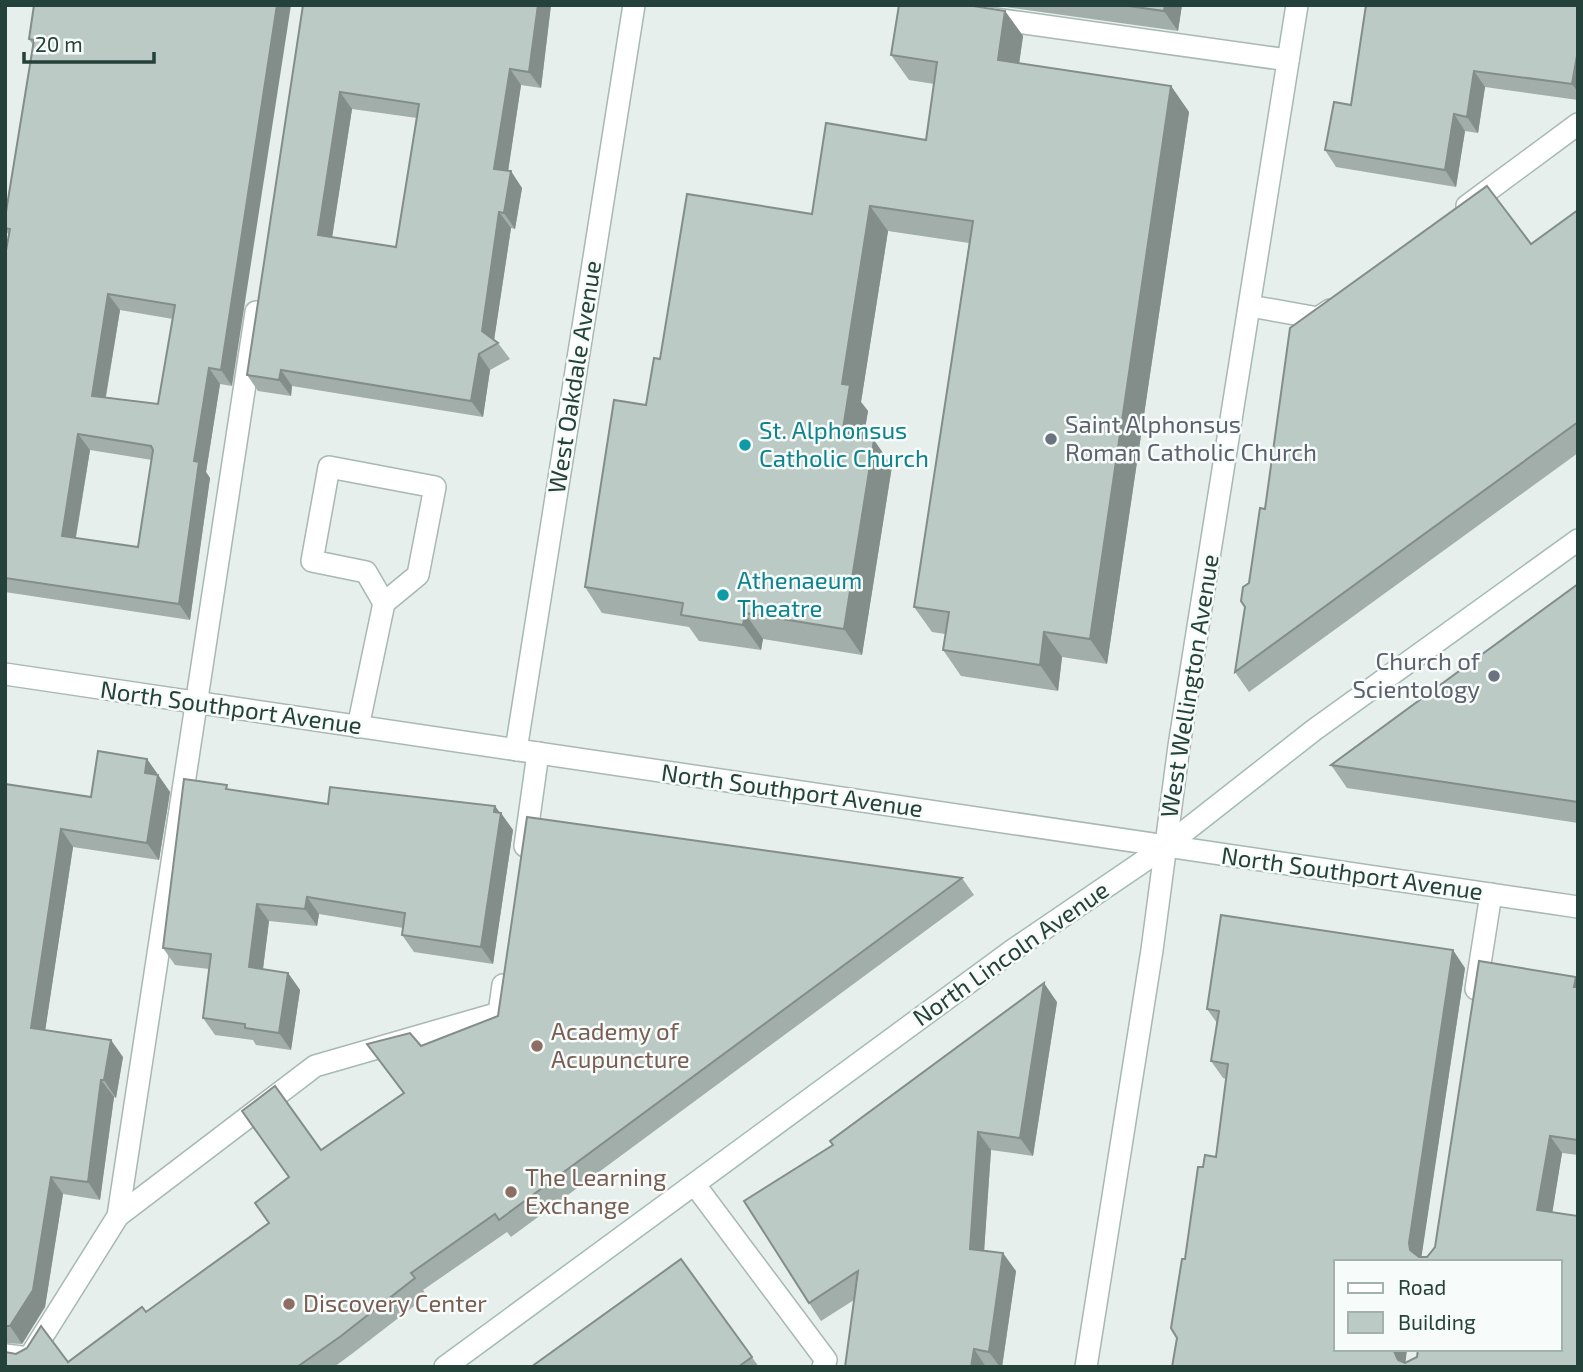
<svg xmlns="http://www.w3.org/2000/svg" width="1583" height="1372" viewBox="0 0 1583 1372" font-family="'Exo 2',sans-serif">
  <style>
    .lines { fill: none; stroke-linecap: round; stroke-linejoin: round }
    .service-casing { stroke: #a8b8b2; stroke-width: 24 }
    .minor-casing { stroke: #a8b8b2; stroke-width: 24 }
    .tertiary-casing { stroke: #a8b8b2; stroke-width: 24 }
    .secondary-casing { stroke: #a4bbb3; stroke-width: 24 }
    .service { stroke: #fff; stroke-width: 21 }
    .minor { stroke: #fff; stroke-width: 21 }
    .tertiary { stroke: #fff; stroke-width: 21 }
    .secondary { stroke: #fff; stroke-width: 21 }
    .wall { fill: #a1aea9; fill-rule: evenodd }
    .shaded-wall { fill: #838d89 }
    .building { fill: #bbcac4; stroke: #838d89; stroke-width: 2; fill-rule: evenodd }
    .worship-dot { fill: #6b7280; stroke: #f7fbf9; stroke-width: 2.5 }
    .culture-dot { fill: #0f9aa8; stroke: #f7fbf9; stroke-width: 2.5 }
    .education-dot { fill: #8d6e63; stroke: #f7fbf9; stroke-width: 2.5 }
    .labels { text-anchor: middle; stroke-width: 5; stroke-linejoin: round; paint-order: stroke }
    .street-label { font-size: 24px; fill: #24423a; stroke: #f7fbf9 }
    .worship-label { font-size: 24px; fill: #5b616d; stroke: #f7fbf9; text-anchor: start }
    .culture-label { font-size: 24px; fill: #0d838f; stroke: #f7fbf9; text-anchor: start }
    .education-label { font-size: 24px; fill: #785e54; stroke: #f7fbf9; text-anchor: start }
  </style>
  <rect width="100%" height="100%" fill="#e6efeb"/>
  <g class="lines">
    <g class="service-casing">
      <g id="service">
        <path d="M 953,5 L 952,13 L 1288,60"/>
        <path d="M 1467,206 L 1578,124"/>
        <path d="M 1250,306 L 1318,318 L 1330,310"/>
        <path d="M 358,727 L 384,603 L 418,575 L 435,487 L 329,467 L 312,561 L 366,572 L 384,603"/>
        <path d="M 525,846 L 538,753"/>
        <path d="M 1476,989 L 1491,894"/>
        <path d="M 695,1185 L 826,1360 L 823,1367"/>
        <path d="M 118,1216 L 256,312"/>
        <path d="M 5,1355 L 29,1358 L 118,1216 L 315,1066 L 499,1013 L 503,985"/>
      </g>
    </g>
    <g class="minor-casing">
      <g id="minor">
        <path d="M 516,750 L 634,5"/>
        <path d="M 1086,1367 L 1152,950 L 1179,746 L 1297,5"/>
      </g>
    </g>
    <g class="tertiary-casing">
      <path id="tertiary" d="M 5,674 L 1578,907"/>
    </g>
    <g class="secondary-casing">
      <path id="secondary" d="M 445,1367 L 1013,950 L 1166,846 L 1314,730 L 1578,540"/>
    </g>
    <use href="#service" class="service"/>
    <use href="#minor" class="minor"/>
    <use href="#tertiary" class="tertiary"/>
    <use href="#secondary" class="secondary"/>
  </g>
  <g class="wall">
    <path d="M 34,5 L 232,386 L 220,384 L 206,472 L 210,478 L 190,620 L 5,592 L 5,256 L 9,235 L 5,230 L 5,218 L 33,45 L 29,39 ZM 120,310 L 173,319 L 158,404 L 106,397 ZM 90,450 L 152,460 L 138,547 L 76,538 Z"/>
    <path d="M 303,5 L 551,5 L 541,88 L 521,85 L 508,171 L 522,188 L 515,229 L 511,228 L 494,340 L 498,343 L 510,359 L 490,370 L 483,417 L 292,386 L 291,396 L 258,391 L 247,375 ZM 352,109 L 417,118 L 396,247 L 332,237 Z"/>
    <path d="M 991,5 L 1182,5 L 1178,31 Z"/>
    <path d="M 1578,5 L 1578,100 L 1485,87 L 1478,133 L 1465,131 L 1456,187 L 1336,167 L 1325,150 L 1351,105 Z"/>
    <path d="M 1005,11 L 1023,36 L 1019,63 L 1171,86 L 1189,112 L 1107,664 L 1062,657 L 1058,691 L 961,676 L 943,650 L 945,634 L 932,632 L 914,607 L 969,243 L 888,231 L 861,402 L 868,411 L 863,438 L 892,466 L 862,655 L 763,639 L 761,650 L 699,641 L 689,627 L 602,613 L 585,587 L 646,405 L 660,359 L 812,214 L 926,140 L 934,84 L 909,80 L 891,55 Z"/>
    <path d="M 1578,210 L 1578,453 L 1249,692 L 1235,672 L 1249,583 L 1265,509 L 1531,244 Z"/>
    <path d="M 1578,584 L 1578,823 L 1347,788 L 1331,765 Z"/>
    <path d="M 147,759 L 170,792 L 159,860 L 73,847 L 45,1030 L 123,1057 L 116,1098 L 114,1097 L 100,1200 L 63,1194 L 45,1307 L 22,1344 L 5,1343 L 5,784 L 91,797 Z"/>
    <path d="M 230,790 L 328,804 L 495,806 L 513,830 L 493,964 L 414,952 L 402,935 L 403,928 L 319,914 L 317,926 L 269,921 L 263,969 L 288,973 L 300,990 L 291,1050 L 256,1045 L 253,1040 L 215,1035 L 203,1018 L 209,969 L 175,965 L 163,948 Z"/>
    <path d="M 962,878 L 974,895 L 511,1237 L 507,1232 L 423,1290 L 427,1296 L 353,1353 L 334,1367 L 5,1367 L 68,1362 L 146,1312 L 269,1223 L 289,1177 L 321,1150 L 403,1093 L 367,1044 L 421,1046 Z"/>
    <path d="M 1465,968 L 1421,1257 L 1427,1257 L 1435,1247 L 1578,979 L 1578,1155 L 1562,1153 L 1552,1212 L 1578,1367 L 1172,1367 L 1177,1338 L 1185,1259 L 1203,1167 L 1216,1157 L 1226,1079 L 1223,1078 L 1211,1061 L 1217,1023 L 1207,1009 ZM 1336,1262 L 1560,1349 L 1417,1357 L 1405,1362 L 1407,1349 L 1336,1349 Z"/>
    <path d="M 1057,1002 L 1033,1156 L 991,1150 L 984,1251 L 1016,1271 L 1002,1367 L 845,1367 L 854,1300 L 821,1321 L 809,1303 Z"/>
    <path d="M 681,1259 L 759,1367 L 531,1367 Z"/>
  </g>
  <g class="shaded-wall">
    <path d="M 277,5 L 291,5 L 232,386 L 221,370 Z"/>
    <path d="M 538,5 L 551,5 L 541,88 L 529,72 Z"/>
    <path d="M 1165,5 L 1182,5 L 1178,31 L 1164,11 Z"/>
    <path d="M 1005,11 L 1023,36 L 1016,86 L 998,60 Z"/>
    <path d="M 1578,50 L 1578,92 L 1572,84 Z"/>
    <path d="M 510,69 L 521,85 L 506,185 L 494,169 Z"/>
    <path d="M 1474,71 L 1485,87 L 1478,133 L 1467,117 Z"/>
    <path d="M 1171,86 L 1189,112 L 1107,664 L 1090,639 Z"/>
    <path d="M 340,92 L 352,109 L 330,251 L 318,235 Z"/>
    <path d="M 1454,114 L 1465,131 L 1456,187 L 1445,170 Z"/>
    <path d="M 511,171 L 522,188 L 515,229 L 504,213 Z"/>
    <path d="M 870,206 L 888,231 L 861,402 L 868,411 L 860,460 L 842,435 L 842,384 Z"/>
    <path d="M 499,212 L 511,228 L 493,347 L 482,331 Z"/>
    <path d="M 108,294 L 120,310 L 103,412 L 92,396 Z"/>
    <path d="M 479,354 L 490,370 L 483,417 L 471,401 Z"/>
    <path d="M 209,368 L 220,384 L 206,472 L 210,478 L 190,620 L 179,604 L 194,461 Z"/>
    <path d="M 281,370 L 292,386 L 291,396 L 279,380 Z"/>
    <path d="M 78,434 L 90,450 L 73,553 L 62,536 Z"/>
    <path d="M 874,440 L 892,466 L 862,655 L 844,629 Z"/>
    <path d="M 745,613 L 763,639 L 761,650 L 743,625 Z"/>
    <path d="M 1044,632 L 1062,657 L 1058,691 L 1040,665 Z"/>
    <path d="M 147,759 L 170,792 L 159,860 L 147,843 L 145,773 Z"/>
    <path d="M 495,806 L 501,815 L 501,813 L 513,830 L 493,964 L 481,947 Z"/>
    <path d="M 61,829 L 73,847 L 43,1045 L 31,1028 Z"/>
    <path d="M 307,897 L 319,914 L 317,926 L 305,909 Z"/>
    <path d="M 257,904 L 269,921 L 261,984 L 249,967 Z"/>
    <path d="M 1453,950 L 1465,968 L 1421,1260 L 1410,1250 L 1409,1243 Z"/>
    <path d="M 288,973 L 300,990 L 291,1050 L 279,1033 Z"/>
    <path d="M 1576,977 L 1578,979 L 1578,992 L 1574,987 Z"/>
    <path d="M 1044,983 L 1057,1002 L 1033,1156 L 1020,1138 Z"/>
    <path d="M 111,1040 L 123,1057 L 116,1098 L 104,1080 Z"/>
    <path d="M 101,1080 L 114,1097 L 100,1200 L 88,1182 Z"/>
    <path d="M 978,1132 L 991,1150 L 983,1267 L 970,1249 Z"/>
    <path d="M 1550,1136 L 1562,1153 L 1550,1227 L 1537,1210 Z"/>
    <path d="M 51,1177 L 63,1194 L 45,1307 L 22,1344 L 10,1326 Z"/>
    <path d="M 1003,1253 L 1016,1271 L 1002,1367 L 1000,1367 L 989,1352 Z"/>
    <path d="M 974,1349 L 986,1367 L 971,1367 Z"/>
    <path d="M 1393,1349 L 1407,1349 L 1405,1367 L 1398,1360 Z"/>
  </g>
  <g class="building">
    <path d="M 34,5 L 277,5 L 221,370 L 209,368 L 194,461 L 199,462 L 179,604 L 5,578 L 5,256 L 10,229 L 5,228 L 5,218 L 34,40 L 29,39 ZM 108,294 L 175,305 L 158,404 L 92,396 ZM 78,434 L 151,446 L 153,450 L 138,547 L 62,536 Z"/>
    <path d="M 303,5 L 538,5 L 529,72 L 510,69 L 494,169 L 511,171 L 504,213 L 499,212 L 482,331 L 498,343 L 479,354 L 471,401 L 281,370 L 279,380 L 247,375 ZM 340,92 L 419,104 L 396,247 L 318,235 Z"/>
    <path d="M 899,5 L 967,5 L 1005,11 L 998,60 L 1171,86 L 1090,639 L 1044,632 L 1040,665 L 943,650 L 949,612 L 914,607 L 973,221 L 870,206 L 842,384 L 850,385 L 842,435 L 874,440 L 844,629 L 745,613 L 743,625 L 681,615 L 683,603 L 585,587 L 614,400 L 646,405 L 654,358 L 660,359 L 687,194 L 812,214 L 826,123 L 926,140 L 937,62 L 891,55 Z"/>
    <path d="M 1122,5 L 1165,5 L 1164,11 Z"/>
    <path d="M 1366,5 L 1578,5 L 1578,50 L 1572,84 L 1474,71 L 1467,117 L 1454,114 L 1445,170 L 1325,150 L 1334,102 L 1351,105 Z"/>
    <path d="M 1487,186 L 1531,244 L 1578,210 L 1578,422 L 1235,672 L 1245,607 L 1241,601 L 1243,587 L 1249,583 L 1260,508 L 1265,509 L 1290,328 Z"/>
    <path d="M 1578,584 L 1578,802 L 1331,765 Z"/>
    <path d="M 98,751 L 147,759 L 145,773 L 158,775 L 147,843 L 61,829 L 31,1028 L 111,1040 L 104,1080 L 101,1080 L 88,1182 L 51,1177 L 33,1290 L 10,1326 L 5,1326 L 5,784 L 91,797 Z"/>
    <path d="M 184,779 L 227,785 L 226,789 L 328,804 L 330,787 L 495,806 L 494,812 L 501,813 L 481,947 L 402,935 L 405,913 L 307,897 L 305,909 L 257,904 L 249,967 L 288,973 L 279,1033 L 245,1028 L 245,1024 L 203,1018 L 211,954 L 163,948 Z"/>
    <path d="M 527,817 L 962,878 L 499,1220 L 495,1214 L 411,1273 L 415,1278 L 341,1336 L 297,1367 L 5,1367 L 5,1352 L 16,1354 L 27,1348 L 41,1326 L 68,1362 L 142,1307 L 146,1312 L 269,1223 L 255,1203 L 289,1177 L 242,1111 L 275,1086 L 321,1150 L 404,1093 L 367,1044 L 410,1033 L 421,1046 L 498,1016 Z"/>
    <path d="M 1221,915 L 1453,950 L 1409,1243 L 1410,1250 L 1419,1257 L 1427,1257 L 1435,1247 L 1479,961 L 1576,977 L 1574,987 L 1578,987 L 1578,1140 L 1550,1136 L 1537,1210 L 1578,1216 L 1578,1367 L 1172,1367 L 1177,1338 L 1171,1328 L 1182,1259 L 1185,1259 L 1198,1167 L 1203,1167 L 1205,1155 L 1216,1157 L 1228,1064 L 1211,1061 L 1219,1011 L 1207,1009 ZM 1336,1262 L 1560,1262 L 1560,1349 L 1418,1349 L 1417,1357 L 1405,1363 L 1398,1360 L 1393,1349 L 1336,1349 Z"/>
    <path d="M 1044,983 L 1020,1138 L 978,1132 L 970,1249 L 1003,1253 L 989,1352 L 974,1349 L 971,1367 L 845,1367 L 858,1271 L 809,1303 L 744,1201 L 833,1145 L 830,1141 Z"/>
    <path d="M 681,1259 L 752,1357 L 738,1367 L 531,1367 Z"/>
  </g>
  <g class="worship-dot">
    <circle cx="1051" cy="439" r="7"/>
    <circle cx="1494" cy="676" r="7"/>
  </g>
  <g class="culture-dot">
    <circle cx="745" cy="445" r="7"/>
    <circle cx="723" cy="595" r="7"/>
  </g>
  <g class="education-dot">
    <circle cx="537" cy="1046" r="7"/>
    <circle cx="511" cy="1192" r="7"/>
    <circle cx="289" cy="1304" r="7"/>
  </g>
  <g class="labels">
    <g class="street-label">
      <text transform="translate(575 377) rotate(-81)" y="8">West Oakdale Avenue</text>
      <text transform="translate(1190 686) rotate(-81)" y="8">West Wellington Avenue</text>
      <text transform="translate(231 708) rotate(8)" y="8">North Southport Avenue</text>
      <text transform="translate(792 791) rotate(8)" y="8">North Southport Avenue</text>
      <text transform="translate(1352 874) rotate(8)" y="8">North Southport Avenue</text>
      <text transform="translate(1011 954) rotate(-35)" y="8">North Lincoln Avenue</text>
    </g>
    <g class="worship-label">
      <text x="1065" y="433">Saint Alphonsus<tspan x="1065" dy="28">Roman Catholic Church</tspan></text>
      <text x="1480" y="670" text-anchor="end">Church of<tspan x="1480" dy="28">Scientology</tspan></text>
    </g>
    <g class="culture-label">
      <text x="759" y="439">St. Alphonsus<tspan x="759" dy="28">Catholic Church</tspan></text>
      <text x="737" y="589">Athenaeum<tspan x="737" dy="28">Theatre</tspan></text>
    </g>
    <g class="education-label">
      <text x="551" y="1040">Academy of<tspan x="551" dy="28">Acupuncture</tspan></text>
      <text x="525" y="1186">The Learning<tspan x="525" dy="28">Exchange</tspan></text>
      <text x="303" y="1312">Discovery Center</text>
    </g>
  </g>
  <rect width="1583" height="1372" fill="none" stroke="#24423a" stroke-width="14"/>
  <rect x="1334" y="1260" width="228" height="91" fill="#f7fbf9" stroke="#a3b1ad" stroke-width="2"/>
  <rect x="1348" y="1283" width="35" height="10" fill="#ffffff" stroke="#a3b1ad" stroke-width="2"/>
  <text x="1398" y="1295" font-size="21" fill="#24423a">Road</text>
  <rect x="1348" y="1312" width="35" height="21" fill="#bbcac4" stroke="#a3b1ad" stroke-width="2"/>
  <text x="1398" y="1330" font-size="21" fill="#24423a">Building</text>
  <path d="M24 52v10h130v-10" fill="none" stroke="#24423a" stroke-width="3.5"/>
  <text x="35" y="52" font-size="21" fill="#24423a" stroke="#f7fbf9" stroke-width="5" paint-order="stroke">20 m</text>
</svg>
